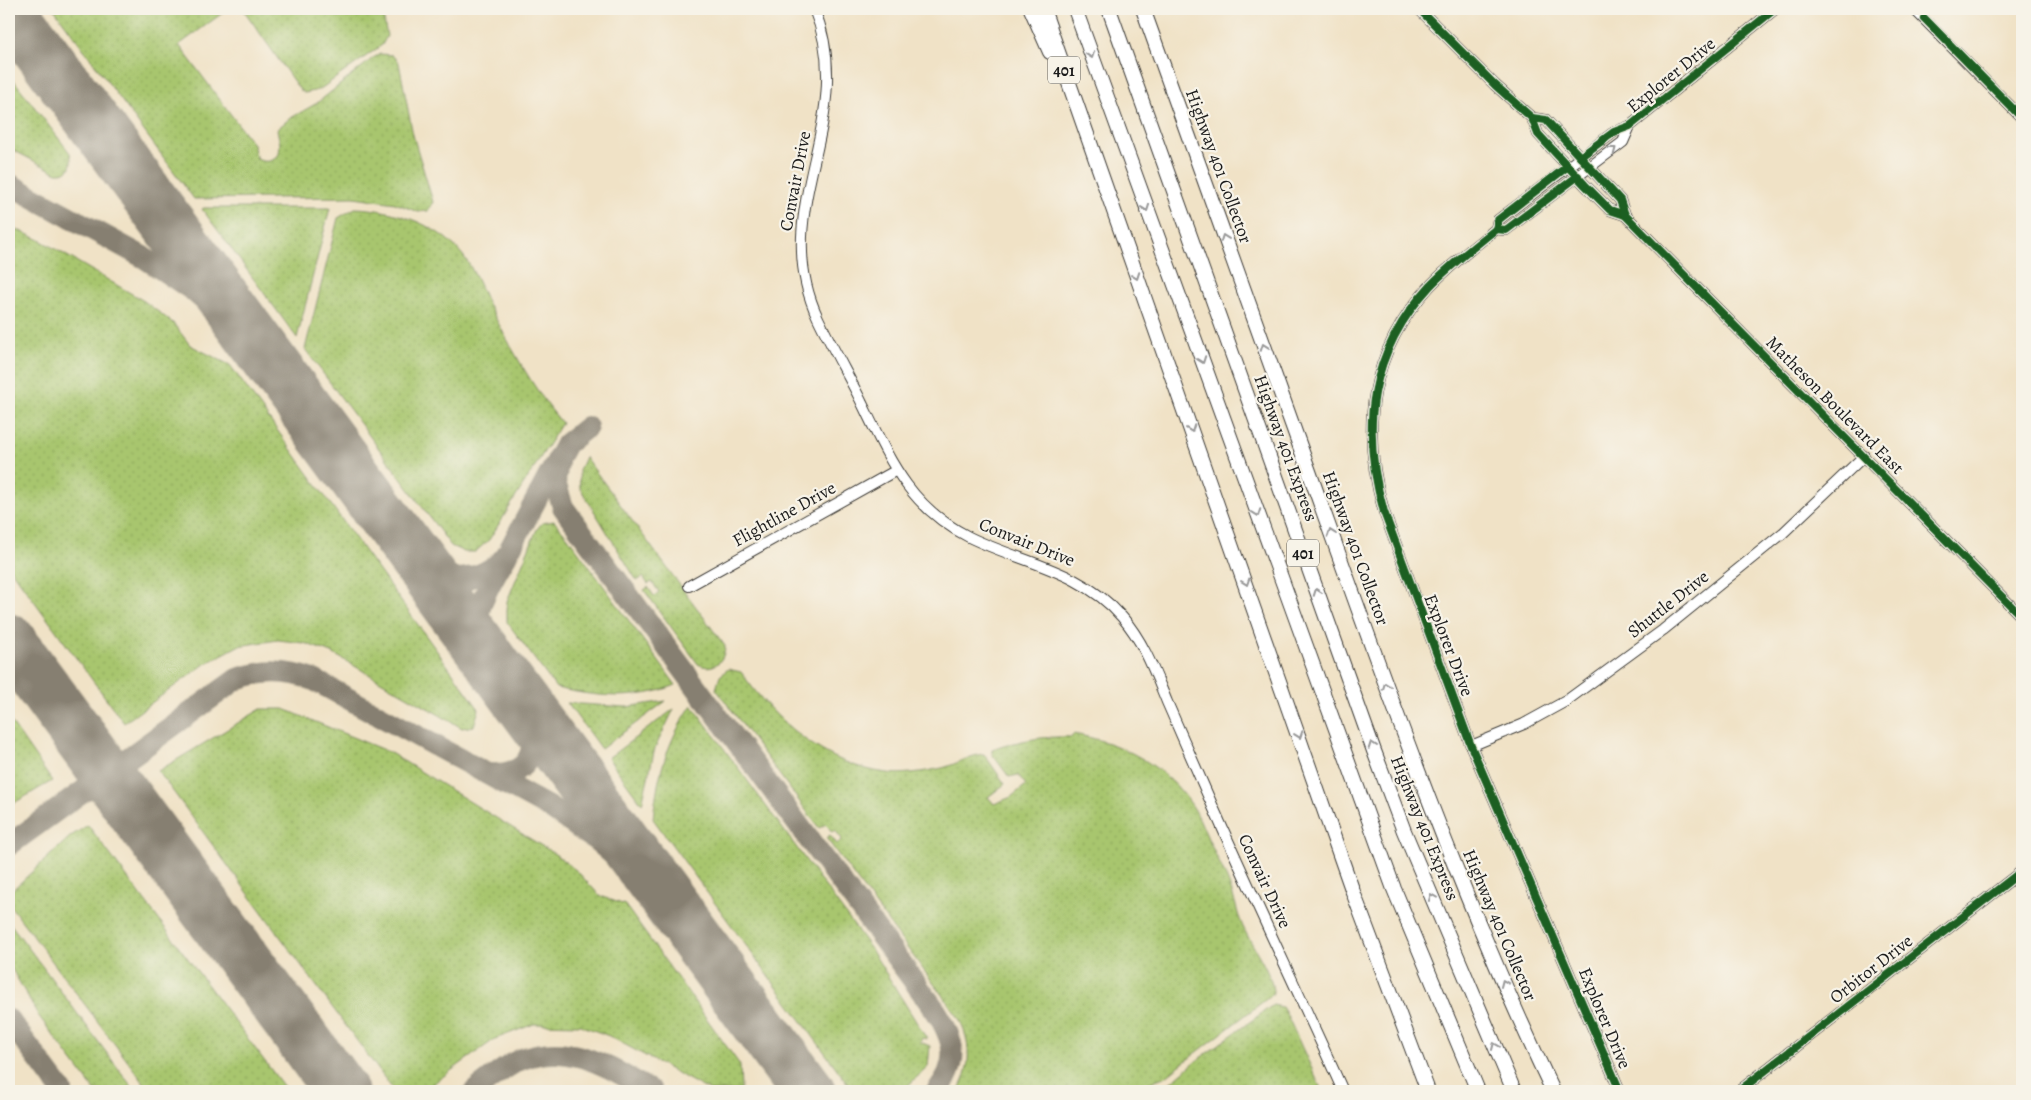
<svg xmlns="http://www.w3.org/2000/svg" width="2031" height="1100" viewBox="0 0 2031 1100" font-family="Alegreya,serif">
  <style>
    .grass { fill: url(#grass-dots); stroke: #627145 }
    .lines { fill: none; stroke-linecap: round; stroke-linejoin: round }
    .taxiway { stroke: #867f71; stroke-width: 22 }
    .runway { stroke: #867f71; stroke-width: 55 }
    .minor-casing { stroke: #3c3a36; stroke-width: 12 }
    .highway-casing { stroke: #3c3a36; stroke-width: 16 }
    .minor { stroke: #fff; stroke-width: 10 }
    .highway { stroke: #fff; stroke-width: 14 }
    .cycleway-casing { stroke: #f7f3e8; stroke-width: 11 }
    .cycleway { stroke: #1b5e20; stroke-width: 8 }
    .oneway { stroke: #999 }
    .labels { text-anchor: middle; stroke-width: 4.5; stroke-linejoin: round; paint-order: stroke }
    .shield { fill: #f7f3e8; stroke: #5e5c59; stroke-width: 1 }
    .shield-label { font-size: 16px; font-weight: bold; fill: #1c1c1c }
    .street-label { font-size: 18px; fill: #1c1c1c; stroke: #f7f3e8 }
  </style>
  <defs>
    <pattern id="grass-dots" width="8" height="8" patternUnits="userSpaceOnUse" patternTransform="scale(1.25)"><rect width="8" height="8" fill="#a8c66e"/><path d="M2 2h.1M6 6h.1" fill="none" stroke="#90aa5f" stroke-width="1.8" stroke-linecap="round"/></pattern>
  </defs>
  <rect width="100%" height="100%" fill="#f7f3e8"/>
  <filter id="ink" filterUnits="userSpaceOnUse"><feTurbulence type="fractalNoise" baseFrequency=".02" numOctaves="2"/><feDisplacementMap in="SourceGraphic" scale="10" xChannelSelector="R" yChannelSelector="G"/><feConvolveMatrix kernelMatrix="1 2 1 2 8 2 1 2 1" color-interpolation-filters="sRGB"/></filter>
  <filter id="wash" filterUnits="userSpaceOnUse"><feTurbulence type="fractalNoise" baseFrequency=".0096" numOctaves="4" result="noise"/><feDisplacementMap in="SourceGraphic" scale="20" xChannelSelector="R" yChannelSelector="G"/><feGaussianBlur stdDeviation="1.12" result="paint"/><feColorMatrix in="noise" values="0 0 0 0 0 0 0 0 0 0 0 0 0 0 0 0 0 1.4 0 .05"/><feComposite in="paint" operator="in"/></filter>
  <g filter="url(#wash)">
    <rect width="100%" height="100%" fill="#f0e2c6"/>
    <g class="grass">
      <path d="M 54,9 L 228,9 L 179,45 L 253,144 L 257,159 C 265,163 274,162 279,154 L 280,144 L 277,129 L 289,119 L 317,103 L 373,58 L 380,54 L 392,55 L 399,63 L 413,135 L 431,195 L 433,202 L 428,211 L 418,212 L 395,203 L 354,197 L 194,199 Z"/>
      <path d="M 243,9 L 382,9 L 387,36 L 382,45 L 319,90 L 305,93 L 299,89 Z"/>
      <path d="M 9,74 L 70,153 C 73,165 70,174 57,173 L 9,148 Z"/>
      <path d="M 204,208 L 330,208 L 297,338 L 202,209 Z"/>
      <path d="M 355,208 C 392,209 436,223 461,253 C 473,267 480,287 488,304 C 510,345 532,388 562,423 L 489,540 L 475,552 L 464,552 L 451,546 L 305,349 L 338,218 Z"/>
      <path d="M 9,226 L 40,240 L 144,301 L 173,323 L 190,345 L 230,365 L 479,709 L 474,726 L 462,728 L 332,653 L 304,643 L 278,640 L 238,646 L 205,664 L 124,723 L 9,567 Z"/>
      <path d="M 585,457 L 725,646 C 725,661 713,672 698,664 L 644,590 L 648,587 L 654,596 L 659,592 L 652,582 L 648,584 L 643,577 L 637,581 L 580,488 L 579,470 Z"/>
      <path d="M 554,521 L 567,536 L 676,685 C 637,701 596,697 556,688 L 507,622 L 507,601 L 537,529 L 542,523 Z"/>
      <path d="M 728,669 L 741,672 C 776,722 824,765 887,773 C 902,775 922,772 937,769 C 953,767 968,755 984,754 L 1005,784 L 988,797 L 994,804 L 1011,797 L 1026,785 L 1018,775 L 1009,777 L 992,754 L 992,750 C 1019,740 1043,736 1072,737 L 1073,734 C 1121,742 1168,766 1195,810 C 1202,823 1207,838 1214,851 C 1220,865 1228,879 1232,893 C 1236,903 1237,913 1241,922 C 1249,943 1274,974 1273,994 L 1166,1076 L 1136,1088 L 1134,1091 L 958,1091 C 972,1066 971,1044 959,1018 L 826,838 L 830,835 L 837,844 L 842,839 L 835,830 L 832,832 L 826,824 L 819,828 L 716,689 L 720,676 Z"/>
      <path d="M 666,701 L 601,749 L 567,703 L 626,707 Z"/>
      <path d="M 692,705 L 871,949 L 927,1039 L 922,1038 L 920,1042 L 930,1046 L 928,1067 L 902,1091 L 853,1091 L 653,819 C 657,777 667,741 692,705 Z"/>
      <path d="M 261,709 L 284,709 L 389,752 L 555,854 L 577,871 L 600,896 L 625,905 L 740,1065 L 741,1091 L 710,1091 L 609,1036 L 580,1025 L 534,1024 L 495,1039 L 423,1091 L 394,1091 L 158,771 Z"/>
      <path d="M 674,709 L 655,748 L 642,804 L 608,758 Z"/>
      <path d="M 9,719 L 52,781 L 9,806 Z"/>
      <path d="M 88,825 L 287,1091 L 150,1091 L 9,904 L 9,893 L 71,836 Z"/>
      <path d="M 9,922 L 19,935 L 135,1091 L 95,1091 L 38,1015 L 9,964 Z"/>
      <path d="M 1273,1005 L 1282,1007 L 1288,1017 L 1322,1091 L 1160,1091 L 1200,1058 Z"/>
    </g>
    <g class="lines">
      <g class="taxiway">
        <path d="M 9,13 L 43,53"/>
        <path d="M 9,184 L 143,257 L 192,290 L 260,348"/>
        <path d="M 559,456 L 555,482 L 563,507 L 936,1011 C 954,1040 961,1062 937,1091"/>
        <path d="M 371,497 L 419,561 C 446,589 482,581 506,556 C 497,572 485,590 480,608 C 469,647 511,686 533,715"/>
        <path d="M 506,556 L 566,444 L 587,427"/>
        <path d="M 9,651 L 26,665"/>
        <path d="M 489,774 C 531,776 537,751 531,716"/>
        <path d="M 9,845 L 237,679 C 264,670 287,670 314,680 L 550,808 L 597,841 L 671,905"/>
        <path d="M 9,1020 L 62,1091"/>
        <path d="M 757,1022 L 788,1091"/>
        <path d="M 779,1048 L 811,1091"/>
        <path d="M 475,1091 C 490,1080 505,1066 522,1059 C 571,1040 611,1069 651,1091"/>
      </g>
      <g class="runway">
        <path d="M 10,9 L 808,1091"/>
        <path d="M 9,641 L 341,1091"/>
      </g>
    </g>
  </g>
  <g filter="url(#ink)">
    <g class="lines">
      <g class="minor-casing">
        <g id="minor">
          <path d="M 814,9 C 860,119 766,208 818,318 C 830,343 844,368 857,393 C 887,453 905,505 969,537 C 1022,563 1082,570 1122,617 C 1144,642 1155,673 1167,702 C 1180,732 1193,762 1206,791 C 1250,892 1298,991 1343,1091"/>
          <path d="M 1419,9 L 1495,85 L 1532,118 L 1538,134 L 1585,185 L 1610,210 L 1625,215"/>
          <path d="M 1914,9 L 2022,118"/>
          <path d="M 1532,118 L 1546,120 L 1620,200 L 1625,215 L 2022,617"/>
          <path d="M 1496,229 L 1506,230 L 1623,142 L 1630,126"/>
          <path d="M 689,586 L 895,471"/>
          <path d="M 1471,746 L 1524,724 L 1566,701 L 1663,630 L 1783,533 L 1864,456"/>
          <path d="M 1620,1091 L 1471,746 L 1384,512 C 1360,428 1369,352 1430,286 C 1450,265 1474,247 1496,229 L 1498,220 L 1614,132 L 1630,126 L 1775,9"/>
          <path d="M 1739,1091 L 2022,871"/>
        </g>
      </g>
      <g class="highway-casing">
        <g id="highway">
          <path d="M 1031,9 L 1050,52"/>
          <path d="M 1043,9 L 1353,892 L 1428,1091"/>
          <path d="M 1075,9 L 1394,889 L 1478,1091"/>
          <path d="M 1109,9 L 1374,751 L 1404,831 L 1514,1091"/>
          <path d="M 1143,9 C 1197,160 1252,312 1306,463 C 1382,675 1456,888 1553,1091"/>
        </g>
      </g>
      <use href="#minor" class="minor"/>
      <use href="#highway" class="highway"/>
      <g class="cycleway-casing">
        <g id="cycleway">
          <path d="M 1419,9 L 1495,85 L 1532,118 L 1538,134 L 1585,185 L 1610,210 L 1625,215"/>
          <path d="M 1924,18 L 2022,118"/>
          <path d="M 1532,118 L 1546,120 L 1620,200 L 1625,215 L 2022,617"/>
          <path d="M 1580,157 L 1614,132 L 1630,126 L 1775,9"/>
          <path d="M 1568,166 L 1498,220 L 1496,229 C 1474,247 1450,265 1430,286 C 1369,352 1360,428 1384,512 L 1471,746 L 1620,1091"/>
          <path d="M 1496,229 L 1506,230 L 1578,176"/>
          <path d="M 1739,1091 L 2022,871"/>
        </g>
      </g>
      <use href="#cycleway" class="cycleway"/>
    </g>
    <defs><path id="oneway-chevron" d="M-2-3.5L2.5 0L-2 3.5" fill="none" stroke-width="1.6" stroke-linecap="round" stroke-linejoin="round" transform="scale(1.25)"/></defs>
    <g class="oneway">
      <use href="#oneway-chevron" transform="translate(1091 55) rotate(71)"/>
      <use href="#oneway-chevron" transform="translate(1613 150) rotate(-37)"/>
      <use href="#oneway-chevron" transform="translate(1146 208) rotate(70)"/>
      <use href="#oneway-chevron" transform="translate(1224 238) rotate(-110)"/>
      <use href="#oneway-chevron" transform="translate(1136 276) rotate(70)"/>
      <use href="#oneway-chevron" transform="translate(1264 347) rotate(-110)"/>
      <use href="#oneway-chevron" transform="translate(1202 360) rotate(70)"/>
      <use href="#oneway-chevron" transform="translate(1191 429) rotate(70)"/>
      <use href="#oneway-chevron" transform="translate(1257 513) rotate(70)"/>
      <use href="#oneway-chevron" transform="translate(1331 533) rotate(-109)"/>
      <use href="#oneway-chevron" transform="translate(1246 582) rotate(71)"/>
      <use href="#oneway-chevron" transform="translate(1317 592) rotate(-110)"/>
      <use href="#oneway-chevron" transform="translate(1386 686) rotate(-110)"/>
      <use href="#oneway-chevron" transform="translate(1299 735) rotate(71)"/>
      <use href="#oneway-chevron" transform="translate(1372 745) rotate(-110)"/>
      <use href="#oneway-chevron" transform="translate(1432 897) rotate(-113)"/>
      <use href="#oneway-chevron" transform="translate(1504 983) rotate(-113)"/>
      <use href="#oneway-chevron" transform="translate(1495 1046) rotate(-113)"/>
    </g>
  </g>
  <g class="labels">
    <g class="shield">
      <rect x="1048" y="56.5" width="32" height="27" rx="4"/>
      <rect x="1287" y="539.5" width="32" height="27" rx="4"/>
    </g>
    <g class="shield-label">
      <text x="1064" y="76">401</text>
      <text x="1303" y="559">401</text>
    </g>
    <g class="street-label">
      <text transform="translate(1671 75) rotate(-39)" y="6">Explorer Drive</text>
      <text transform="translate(1219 166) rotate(70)" y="6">Highway 401 Collector</text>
      <text transform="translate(795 181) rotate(-79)" y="6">Convair Drive</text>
      <text transform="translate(1835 405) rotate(45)" y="6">Matheson Boulevard East</text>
      <text transform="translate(1286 448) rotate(70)" y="6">Highway 401 Express</text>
      <text transform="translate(784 514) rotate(-29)" y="6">Flightline Drive</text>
      <text transform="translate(1027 542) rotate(22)" y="6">Convair Drive</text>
      <text transform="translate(1356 548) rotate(70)" y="6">Highway 401 Collector</text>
      <text transform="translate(1668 604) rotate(-38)" y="6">Shuttle Drive</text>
      <text transform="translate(1449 645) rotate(69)" y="6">Explorer Drive</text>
      <text transform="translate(1425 828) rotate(68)" y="6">Highway 401 Express</text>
      <text transform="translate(1265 881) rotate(65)" y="6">Convair Drive</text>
      <text transform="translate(1500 925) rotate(67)" y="6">Highway 401 Collector</text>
      <text transform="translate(1871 969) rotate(-38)" y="6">Orbitor Drive</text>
      <text transform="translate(1605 1018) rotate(67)" y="6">Explorer Drive</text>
    </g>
  </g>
  <rect width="2031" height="1100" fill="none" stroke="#f7f3e8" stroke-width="30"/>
</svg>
